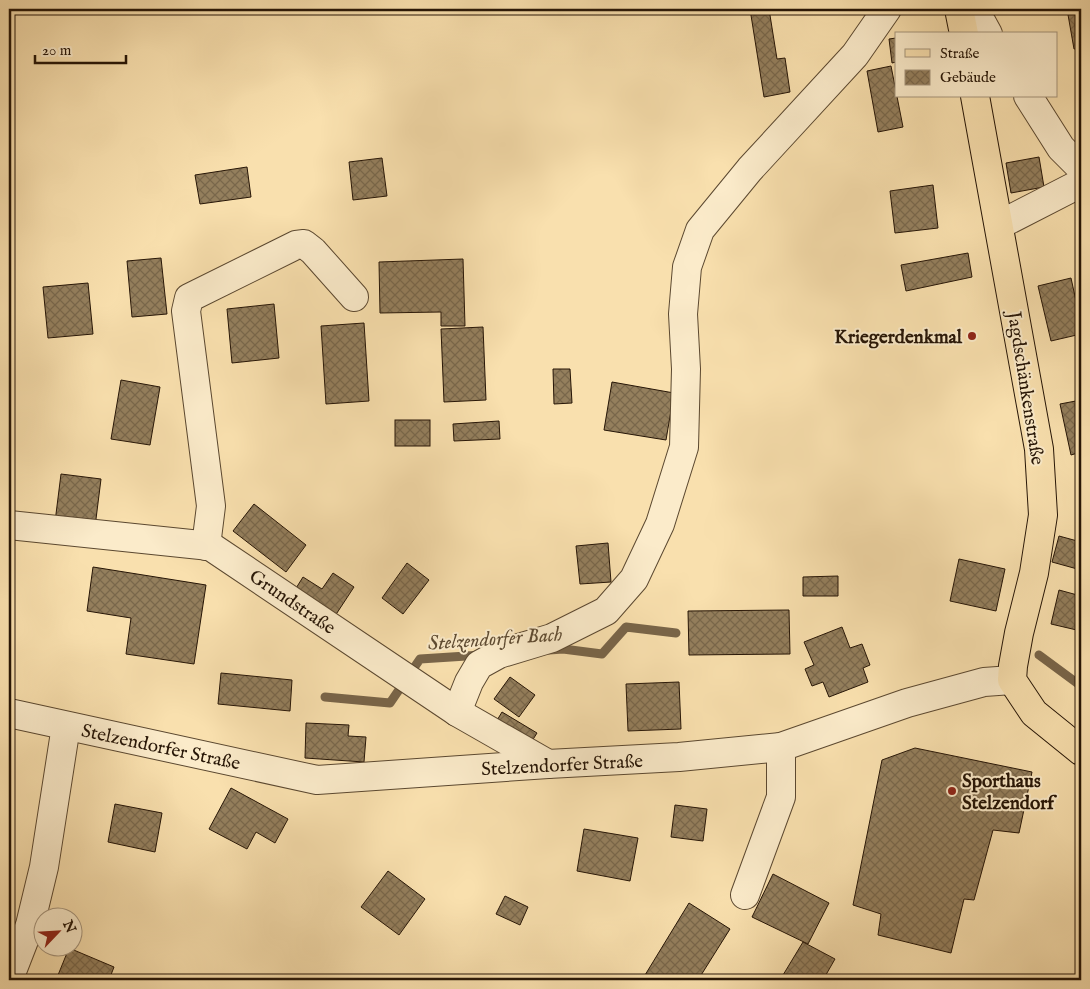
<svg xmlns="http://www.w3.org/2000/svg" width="1090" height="989" viewBox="0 0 1090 989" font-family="'IM FELL English',serif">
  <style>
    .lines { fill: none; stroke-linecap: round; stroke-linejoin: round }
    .stream { stroke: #796549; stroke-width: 9 }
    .building { fill: url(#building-cross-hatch); stroke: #261506 }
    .minor-casing { stroke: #5b4830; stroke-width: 30 }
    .major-casing { stroke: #261506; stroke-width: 30 }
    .minor { stroke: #fbebca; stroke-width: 28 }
    .major { stroke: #f9e0ae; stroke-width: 28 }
    .poi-dot { fill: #8f2418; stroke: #fbebca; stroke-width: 2 }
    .labels { text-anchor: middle; stroke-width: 4; stroke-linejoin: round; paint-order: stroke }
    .poi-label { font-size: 19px; font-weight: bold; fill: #261506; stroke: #fbebca; text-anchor: end }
    .street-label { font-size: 19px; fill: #261506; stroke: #fbebca }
    .water-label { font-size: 20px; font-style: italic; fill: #5e4b32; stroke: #fbebca }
  </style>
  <defs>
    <pattern id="building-cross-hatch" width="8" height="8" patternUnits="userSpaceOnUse" patternTransform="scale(1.25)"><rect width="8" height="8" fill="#947f5d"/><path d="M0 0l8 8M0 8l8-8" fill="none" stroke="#79674b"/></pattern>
  </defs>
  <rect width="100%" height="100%" fill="#f9e0ae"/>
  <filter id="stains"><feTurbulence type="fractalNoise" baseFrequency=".004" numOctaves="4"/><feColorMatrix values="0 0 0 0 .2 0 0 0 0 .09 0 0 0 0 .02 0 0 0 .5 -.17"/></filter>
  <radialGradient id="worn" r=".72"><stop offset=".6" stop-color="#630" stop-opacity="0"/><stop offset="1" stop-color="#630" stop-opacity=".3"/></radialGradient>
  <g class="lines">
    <g class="stream">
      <path d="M 549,650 L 563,649 L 602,654 L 626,627 L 676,633"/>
      <path d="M 1039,655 L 1081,686"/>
      <path d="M 325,697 L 390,703 L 420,659 L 482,655"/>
    </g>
  </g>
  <g class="building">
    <path d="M 750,9 L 769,9 L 777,59 L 785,58 L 790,92 L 764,97 Z"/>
    <path d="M 1067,9 L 1081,9 L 1081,48 L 1074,49 Z"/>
    <path d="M 896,38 L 896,62 L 892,63 L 889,39 Z"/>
    <path d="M 891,66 L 903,127 L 878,132 L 867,71 Z"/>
    <path d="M 1039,157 L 1044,187 L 1011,193 L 1006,163 Z"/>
    <path d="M 382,158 L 387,196 L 353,200 L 349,162 Z"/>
    <path d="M 247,167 L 251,197 L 200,204 L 195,175 Z"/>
    <path d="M 933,185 L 938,228 L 895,233 L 890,191 Z"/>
    <path d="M 968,253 L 972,277 L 906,291 L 901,265 Z"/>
    <path d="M 161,258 L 167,314 L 132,317 L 127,261 Z"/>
    <path d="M 463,259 L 465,326 L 441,326 L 441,312 L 380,313 L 379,262 Z"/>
    <path d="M 1071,278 L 1081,324 L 1081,334 L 1051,341 L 1038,286 Z"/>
    <path d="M 88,283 L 93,334 L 48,338 L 43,287 Z"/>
    <path d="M 274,304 L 279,358 L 232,363 L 227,309 Z"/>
    <path d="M 364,323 L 369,401 L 326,404 L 321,326 Z"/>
    <path d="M 483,327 L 486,400 L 444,402 L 441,329 Z"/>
    <path d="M 553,369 L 570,369 L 572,403 L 554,404 Z"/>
    <path d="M 121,380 L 160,387 L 150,445 L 111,439 Z"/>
    <path d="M 612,382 L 674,393 L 666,440 L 604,430 Z"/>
    <path d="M 1081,400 L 1081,452 L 1071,455 L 1060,404 Z"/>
    <rect x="395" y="420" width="35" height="26"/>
    <path d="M 499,421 L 500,439 L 454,441 L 453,424 Z"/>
    <path d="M 61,474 L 101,479 L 95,527 L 55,522 Z"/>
    <path d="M 254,504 L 306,545 L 286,572 L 233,531 Z"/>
    <path d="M 1059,536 L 1081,542 L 1081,570 L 1052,562 Z"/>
    <path d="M 608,543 L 611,582 L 580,584 L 576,546 Z"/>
    <path d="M 959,559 L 1005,569 L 996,611 L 950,601 Z"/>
    <path d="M 407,563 L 429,580 L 403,614 L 382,598 Z"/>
    <path d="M 93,567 L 206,585 L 194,664 L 126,654 L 131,618 L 87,611 Z"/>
    <path d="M 333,573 L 354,587 L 333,619 L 293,593 L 303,577 L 322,589 Z"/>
    <path d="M 838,576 L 838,596 L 803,596 L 803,577 Z"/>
    <path d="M 1059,590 L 1081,596 L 1081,631 L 1051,624 Z"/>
    <path d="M 789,610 L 790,654 L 689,655 L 688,611 Z"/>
    <path d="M 842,627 L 850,648 L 862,644 L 870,665 L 863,668 L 868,682 L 829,697 L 823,682 L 812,686 L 805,669 L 814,665 L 804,642 Z"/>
    <path d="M 221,673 L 292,680 L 290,711 L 218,704 Z"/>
    <path d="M 510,677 L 535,695 L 519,717 L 494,699 Z"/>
    <path d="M 679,682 L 681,729 L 628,731 L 626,684 Z"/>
    <path d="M 502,712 L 537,733 L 527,749 L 493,727 Z"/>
    <path d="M 306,723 L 349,725 L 348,736 L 366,737 L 364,762 L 305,758 Z"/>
    <path d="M 915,748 L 1032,772 L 1019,833 L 993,830 L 974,900 L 964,899 L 951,953 L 878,935 L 881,914 L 853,905 L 882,760 Z"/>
    <path d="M 231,788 L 288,819 L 275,843 L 256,832 L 247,849 L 209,829 Z"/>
    <path d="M 115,804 L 162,813 L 155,852 L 108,842 Z"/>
    <path d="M 675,805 L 707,809 L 703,841 L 671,837 Z"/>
    <path d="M 584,829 L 638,838 L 630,881 L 577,871 Z"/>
    <path d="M 388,871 L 425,899 L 399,935 L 361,907 Z"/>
    <path d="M 773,874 L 829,903 L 808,944 L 752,917 Z"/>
    <path d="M 505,896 L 528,907 L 520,925 L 496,914 Z"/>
    <path d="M 689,903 L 730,929 L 698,980 L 642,980 Z"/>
    <path d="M 803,942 L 835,959 L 823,980 L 780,980 Z"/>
    <path d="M 69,948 L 114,967 L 109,980 L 56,980 Z"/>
  </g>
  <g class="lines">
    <g class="minor-casing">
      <g id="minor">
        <path d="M 966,9 L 982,23 L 988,34"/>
        <path d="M 1028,96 L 1061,148 L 1081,168"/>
        <path d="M 999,225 L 1081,183"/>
        <path d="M 9,525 L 210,546 L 457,712 L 548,764"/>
        <path d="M 206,546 L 211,506 L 186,311 L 189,298 L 296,245 L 304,244 L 313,251 L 354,297"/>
        <path d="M 457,712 L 469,682 L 479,665 L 499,654 L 552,638 L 606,611 L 634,579 L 660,524 L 684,447 L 686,369 L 683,314 L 687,267 L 700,230 L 750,169 L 855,55 L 887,9"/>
        <path d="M 9,713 L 317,780 L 548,764 L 679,757 L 781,747 L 907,703 L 984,682 L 1012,680"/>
        <path d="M 745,895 L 781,797 L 781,747"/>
        <path d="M 9,979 L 30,925 L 44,867 L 66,726"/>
      </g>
    </g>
    <g class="major-casing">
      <g id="major">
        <path d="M 959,9 L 964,34"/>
        <path d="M 975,96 L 1039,449 L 1043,515 L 1034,573 L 1019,633 L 1013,666 L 1012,680 L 1034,713 L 1081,751"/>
      </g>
    </g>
    <use href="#minor" class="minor"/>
    <use href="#major" class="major"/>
  </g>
  <g class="poi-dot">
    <circle cx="972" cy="336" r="5"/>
    <circle cx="952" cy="791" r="5"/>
  </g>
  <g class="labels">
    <g class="poi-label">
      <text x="962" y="343">Kriegerdenkmal</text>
      <text x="962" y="787" text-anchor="start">Sporthaus<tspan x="962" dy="22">Stelzendorf</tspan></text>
    </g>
    <g class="street-label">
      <text transform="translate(1027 388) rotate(81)" y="7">Jagdschänkenstraße</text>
      <text transform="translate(293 601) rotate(34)" y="7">Grundstraße</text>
      <text transform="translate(161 746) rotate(12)" y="7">Stelzendorfer Straße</text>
      <text transform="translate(562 764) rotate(-3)" y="7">Stelzendorfer Straße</text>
    </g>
    <g class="water-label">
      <text transform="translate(495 638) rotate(-4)" y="7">Stelzendorfer Bach</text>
    </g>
  </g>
  <rect width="1090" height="989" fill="none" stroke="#f9e0ae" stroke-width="30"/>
  <rect x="10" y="10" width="1070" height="969" fill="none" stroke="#261506" stroke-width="2.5"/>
  <rect x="15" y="15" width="1060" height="959" fill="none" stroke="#261506"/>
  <rect x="895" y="32" width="162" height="65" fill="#fbebca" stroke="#a6957c"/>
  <rect x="905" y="49" width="25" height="8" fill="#f9e0ae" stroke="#a6957c"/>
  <text x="940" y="58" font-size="15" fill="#261506">Straße</text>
  <rect x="905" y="70" width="25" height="15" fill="url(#building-cross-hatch)" stroke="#a6957c"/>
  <text x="940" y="82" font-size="15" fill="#261506">Gebäude</text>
  <g transform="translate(58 932) rotate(65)"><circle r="24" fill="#fbebca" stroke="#a6957c"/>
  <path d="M0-4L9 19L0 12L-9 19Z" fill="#8f2418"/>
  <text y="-8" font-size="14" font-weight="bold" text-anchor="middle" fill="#261506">N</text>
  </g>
  <path d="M35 55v8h91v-8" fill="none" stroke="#261506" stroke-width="2.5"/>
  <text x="42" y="55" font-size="15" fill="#261506" stroke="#fbebca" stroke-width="4" paint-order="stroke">20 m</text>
  <rect width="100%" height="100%" filter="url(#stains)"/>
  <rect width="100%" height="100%" fill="url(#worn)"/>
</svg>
